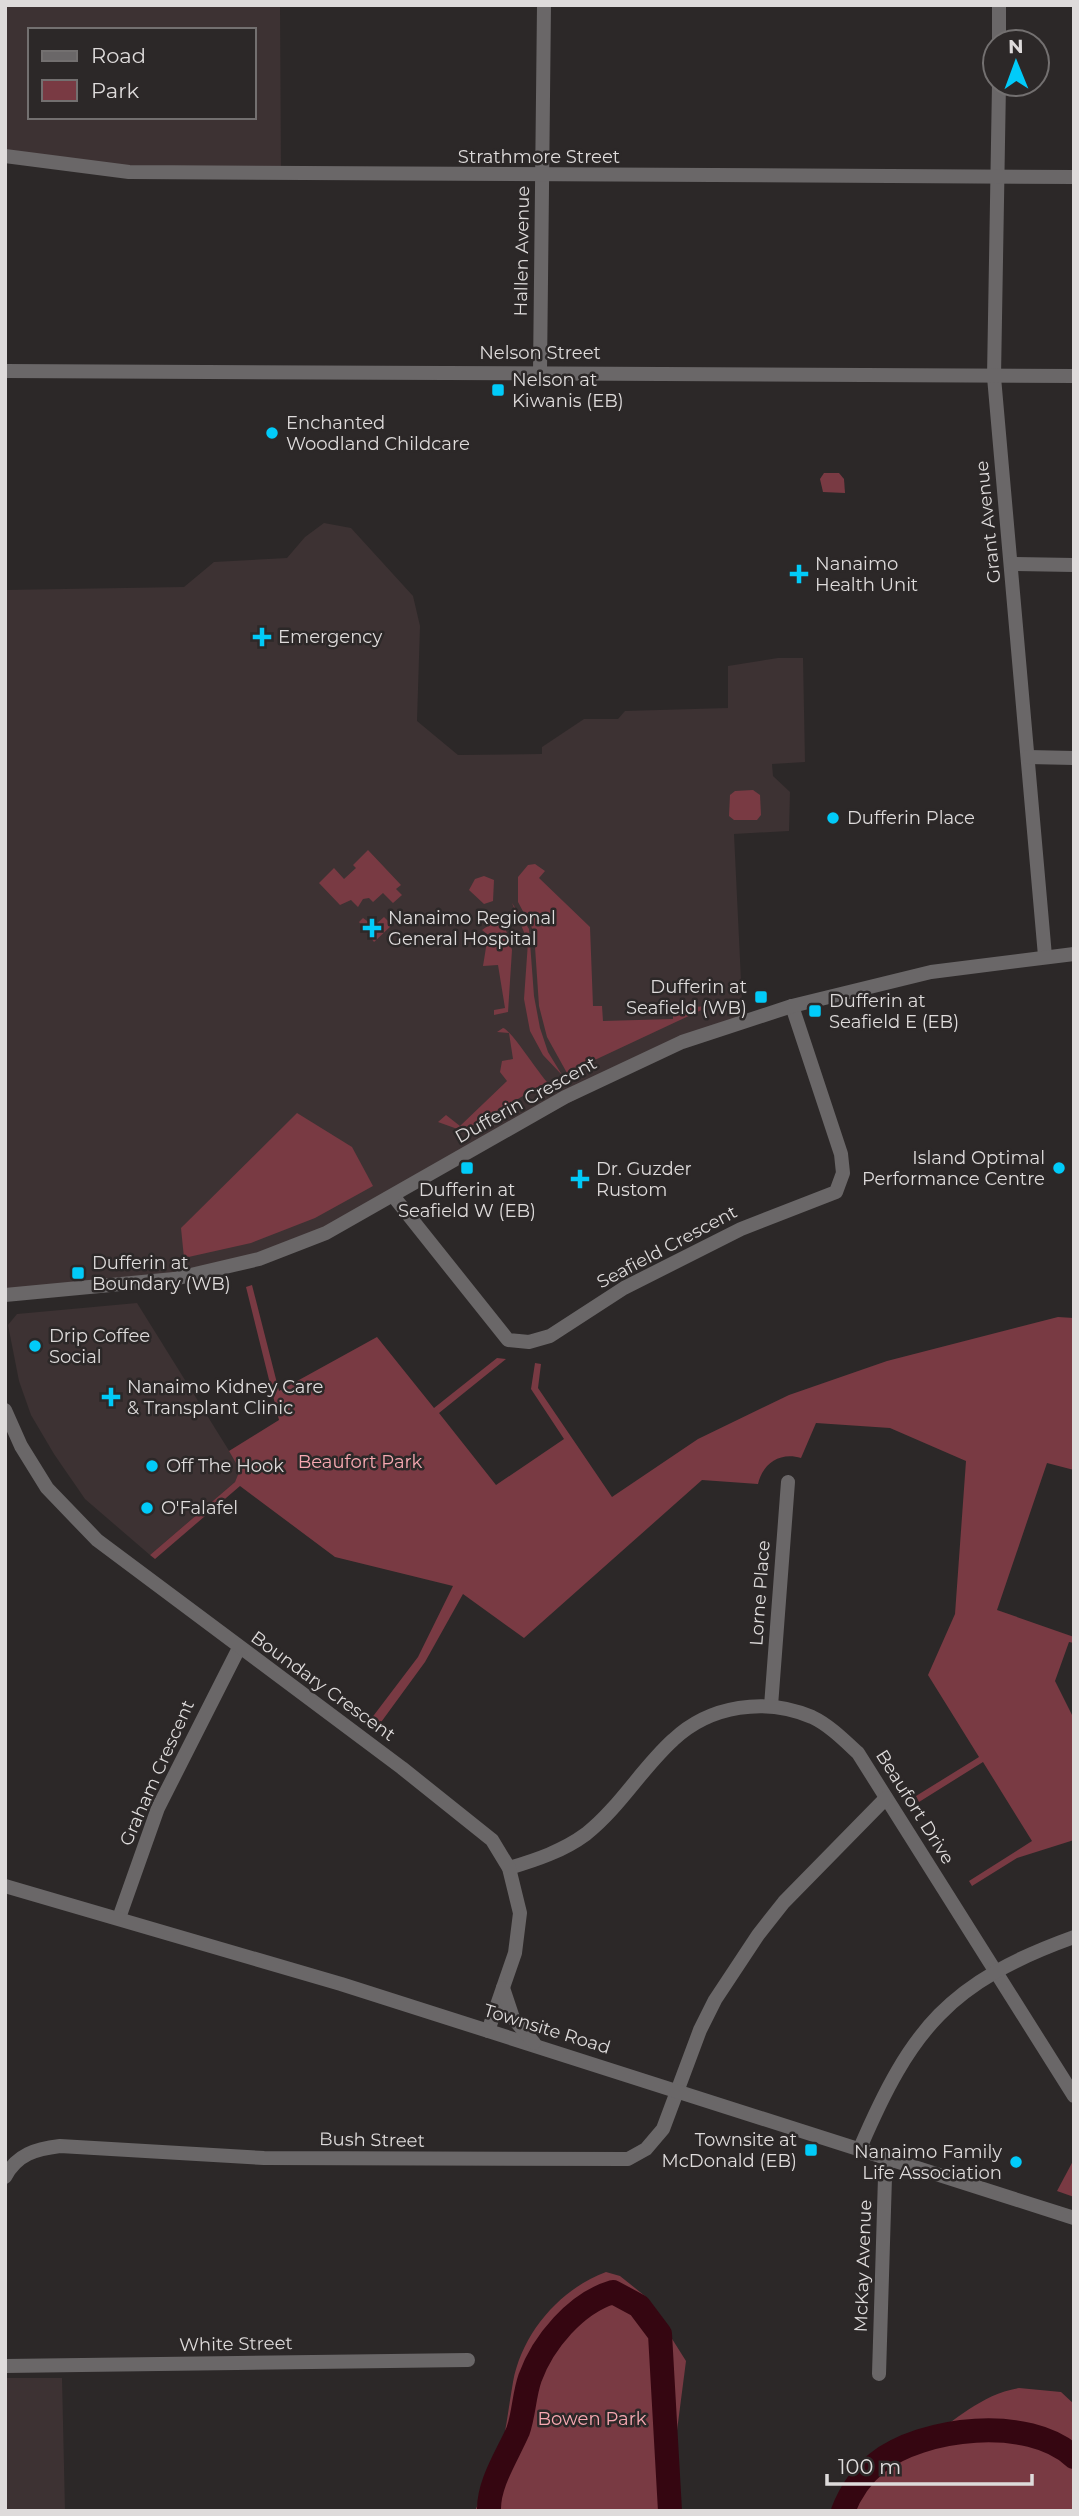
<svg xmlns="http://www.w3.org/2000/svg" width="1079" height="2516" viewBox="0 0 1079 2516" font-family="Montserrat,sans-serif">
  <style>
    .built { fill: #3d3233; fill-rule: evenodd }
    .green { fill: #793a43 }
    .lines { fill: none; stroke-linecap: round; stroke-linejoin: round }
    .river { stroke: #350611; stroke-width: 24 }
    .minor { stroke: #6a6768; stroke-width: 14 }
    .tertiary { stroke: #6a6768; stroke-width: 14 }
    .poi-dot { fill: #01cbf9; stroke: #2c2828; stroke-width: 2.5 }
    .labels { text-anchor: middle; stroke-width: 5; stroke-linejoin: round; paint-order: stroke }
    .street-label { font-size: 18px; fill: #dedbdb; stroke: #2c2828 }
    .poi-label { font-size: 18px; fill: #dedbdb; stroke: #2c2828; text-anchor: start }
    .park-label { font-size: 18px; fill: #f7a9b2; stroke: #2c2828 }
  </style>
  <rect width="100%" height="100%" fill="#2c2828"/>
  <g class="built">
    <path d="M 5,5 L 280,5 L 281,172 L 130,171 L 5,153 ZM 30,30 L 254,30 L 254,117 L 30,117 Z"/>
    <path d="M 324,523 L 351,528 L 413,596 L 420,626 L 417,721 L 458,755 L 542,754 L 542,747 L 584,719 L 618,719 L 625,711 L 728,708 L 728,666 L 778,658 L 803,658 L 805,762 L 772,764 L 773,776 L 790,792 L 789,831 L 734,834 L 743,1022 L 682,1042 L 394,1197 L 229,1268 L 5,1295 L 5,590 L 184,587 L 214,562 L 287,558 L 305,537 Z"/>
    <path d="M 137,1303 L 241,1470 L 235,1482 L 150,1555 L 85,1499 L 54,1454 L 31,1415 L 19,1381 L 8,1325 L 17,1314 Z"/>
    <path d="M 5,2378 L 62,2378 L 65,2511 L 5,2511 Z"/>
  </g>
  <g class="green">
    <path d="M 824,473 L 839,473 L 844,479 L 845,493 L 823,492 L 820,479 Z"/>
    <path d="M 753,790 L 760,795 L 761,815 L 757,820 L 734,820 L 729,816 L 730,795 L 735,791 Z"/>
    <path d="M 368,850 L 401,885 L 396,889 L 402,895 L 393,903 L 383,893 L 373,902 L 369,898 L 363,899 L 358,907 L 351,900 L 340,905 L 319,883 L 334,868 L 344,879 L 356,868 L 353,865 Z"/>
    <path d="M 535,864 L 545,871 L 539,878 L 590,927 L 593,1006 L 602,1006 L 603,1021 L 673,1019 L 673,1008 L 710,1006 L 567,1073 L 547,1037 L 539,1006 L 534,932 L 518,902 L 518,877 L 528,865 Z"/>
    <path d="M 484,876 L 494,880 L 493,901 L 484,904 L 469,890 L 475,879 Z"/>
    <path d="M 512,903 L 529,929 L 534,996 L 540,1028 L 548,1052 L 562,1075 L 543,1055 L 530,1031 L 524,999 L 528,942 Z"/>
    <path d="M 384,917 L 392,925 L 374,942 L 359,922 L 363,918 L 374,926 Z"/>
    <path d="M 492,923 L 505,927 L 512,950 L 508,1012 L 494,1015 L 494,1010 L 505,1008 L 498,965 L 483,966 L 488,935 L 482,930 Z"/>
    <path d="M 503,1028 C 511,1030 537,1071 547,1082 L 463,1131 L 438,1122 L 446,1115 L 460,1126 L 507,1081 L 500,1072 L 502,1061 L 513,1059 L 509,1033 L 497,1032 Z"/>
    <path d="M 297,1113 L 352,1147 L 373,1186 L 315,1218 L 251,1243 L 184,1258 L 181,1228 Z"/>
    <path d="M 252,1285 L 279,1391 L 377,1337 L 434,1408 L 497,1358 L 506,1359 L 439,1413 L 496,1485 L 564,1439 L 531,1389 L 535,1363 L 541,1364 L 538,1388 L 612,1497 L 698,1439 L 789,1395 L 887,1361 L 1058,1317 L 1074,1318 L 1074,1470 L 1047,1463 L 997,1610 L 1074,1637 L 1074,1643 L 1069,1642 L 1055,1681 L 1074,1719 L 1074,1840 L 1017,1858 L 972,1886 L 969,1881 L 1032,1841 L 983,1762 L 919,1802 L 916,1796 L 979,1757 L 928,1675 L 955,1614 L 966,1461 L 890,1428 L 816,1423 L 801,1458 C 780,1452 763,1463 758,1484 L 702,1480 L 524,1638 L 463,1594 L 425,1662 L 379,1725 L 371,1719 L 418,1657 L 453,1586 L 335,1557 L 240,1486 L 155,1559 L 150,1555 L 235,1482 L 240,1470 L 229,1451 L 279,1420 L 246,1287 Z"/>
    <path d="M 1073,2161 L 1074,2161 L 1074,2197 L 1057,2191 Z"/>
    <path d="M 606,2272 L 620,2276 L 645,2296 L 686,2361 L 675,2446 L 681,2511 L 475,2511 C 484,2489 497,2470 502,2446 C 507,2425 509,2404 513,2382 C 522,2333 560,2289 606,2272 Z"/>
    <path d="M 1019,2388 L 1061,2392 L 1074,2404 L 1074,2511 L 831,2511 C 857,2478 890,2460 925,2439 C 956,2421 981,2394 1019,2388 Z"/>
  </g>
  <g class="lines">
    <g class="river">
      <path d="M 489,2511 C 488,2484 507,2456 518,2431 C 524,2414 524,2395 530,2378 C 543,2342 576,2303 613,2292 L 639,2306 L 660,2334 L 670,2511"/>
      <path d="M 843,2511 C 850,2493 861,2476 877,2463 C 922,2427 1029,2415 1074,2457"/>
    </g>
    <g class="minor">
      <path d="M 999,42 L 999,5"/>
      <path d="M 999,84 L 994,377 L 1045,956"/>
      <path d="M 5,371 L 1074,376"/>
      <path d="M 540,372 L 544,5"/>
      <path d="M 1012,564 L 1074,565"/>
      <path d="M 1028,757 L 1074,758"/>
      <path d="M 394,1197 L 508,1340 L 529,1342 L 550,1336 L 624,1288 L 741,1229 L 836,1192 L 843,1173 L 841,1154 L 792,1006"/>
      <path d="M 771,1706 L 788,1482"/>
      <path d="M 509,1868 C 536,1860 563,1851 586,1834 C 620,1807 642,1768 673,1740 C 710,1705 766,1697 812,1717 C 829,1725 844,1740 858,1753 L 1074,2096"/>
      <path d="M 119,1918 L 158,1808 L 239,1648"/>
      <path d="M 860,2148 C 911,2029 949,1982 1074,1937"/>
      <path d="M 5,2177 C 17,2154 36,2149 60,2146 L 264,2158 L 628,2159 L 646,2149 L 663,2129 L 700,2030 L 715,2000 L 758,1935 L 784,1902 L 886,1798"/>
      <path d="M 5,2366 L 468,2360"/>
      <path d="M 879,2374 L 885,2177 L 889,2159"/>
    </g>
    <g class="tertiary">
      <path d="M 5,156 L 129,172 L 1074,177"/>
      <path d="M 5,1295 L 174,1279 L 259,1259 L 326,1233 L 565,1097 L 682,1042 L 792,1006 L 931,972 L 1074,954"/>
      <path d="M 5,1410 L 21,1446 L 47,1488 L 97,1540 L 402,1768 L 492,1840 L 509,1868 L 520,1913 L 515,1953 L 488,2031"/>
      <path d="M 5,1886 L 341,1984 L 1074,2218"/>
      <path d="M 503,1988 L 513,2018 L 534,2043"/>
    </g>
  </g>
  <g class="poi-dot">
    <rect x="491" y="383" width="14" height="14" rx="3.5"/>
    <circle cx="272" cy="433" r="7"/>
    <path d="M795.5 563.5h7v7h7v7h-7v7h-7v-7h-7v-7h7z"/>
    <path d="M258.5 626.5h7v7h7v7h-7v7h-7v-7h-7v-7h7z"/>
    <circle cx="833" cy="818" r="7"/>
    <path d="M368.5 917.5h7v7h7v7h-7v7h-7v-7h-7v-7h7z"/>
    <rect x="754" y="990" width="14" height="14" rx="3.5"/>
    <rect x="808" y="1004" width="14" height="14" rx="3.5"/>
    <rect x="460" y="1161" width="14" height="14" rx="3.5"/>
    <circle cx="1059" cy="1168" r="7"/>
    <path d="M576.5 1168.5h7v7h7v7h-7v7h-7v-7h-7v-7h7z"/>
    <rect x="71" y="1266" width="14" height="14" rx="3.5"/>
    <circle cx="35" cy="1346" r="7"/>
    <path d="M107.5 1386.5h7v7h7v7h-7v7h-7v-7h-7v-7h7z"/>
    <circle cx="152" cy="1466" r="7"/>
    <circle cx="147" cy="1508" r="7"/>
    <rect x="804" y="2143" width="14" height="14" rx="3.5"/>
    <circle cx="1016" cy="2162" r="7"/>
  </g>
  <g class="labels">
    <g class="street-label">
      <text x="539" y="163">Strathmore Street</text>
      <text transform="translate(522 251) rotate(-89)" y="6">Hallen Avenue</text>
      <text x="540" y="359">Nelson Street</text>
      <text transform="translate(988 522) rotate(-96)" y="6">Grant Avenue</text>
      <text transform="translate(526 1100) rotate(-29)" y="6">Dufferin Crescent</text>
      <text transform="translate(667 1247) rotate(-28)" y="6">Seafield Crescent</text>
      <text transform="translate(760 1593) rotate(-86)" y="6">Lorne Place</text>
      <text transform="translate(323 1686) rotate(36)" y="6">Boundary Crescent</text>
      <text transform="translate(157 1773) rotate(-66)" y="6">Graham Crescent</text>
      <text transform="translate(915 1807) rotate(58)" y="6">Beaufort Drive</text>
      <text transform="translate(547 2029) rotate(17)" y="6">Townsite Road</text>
      <text transform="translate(372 2140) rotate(1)" y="6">Bush Street</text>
      <text transform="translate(863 2266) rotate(-88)" y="6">McKay Avenue</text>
      <text transform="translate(236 2344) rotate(-1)" y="6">White Street</text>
    </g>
    <g class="poi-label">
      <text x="512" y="386">Nelson at<tspan x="512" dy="21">Kiwanis (EB)</tspan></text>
      <text x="286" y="429">Enchanted<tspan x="286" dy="21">Woodland Childcare</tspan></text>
      <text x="815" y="570">Nanaimo<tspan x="815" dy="21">Health Unit</tspan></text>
      <text x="278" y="643">Emergency</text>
      <text x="847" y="824">Dufferin Place</text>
      <text x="388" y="924">Nanaimo Regional<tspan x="388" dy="21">General Hospital</tspan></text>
      <text x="747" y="993" text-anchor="end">Dufferin at<tspan x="747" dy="21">Seafield (WB)</tspan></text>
      <text x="829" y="1007">Dufferin at<tspan x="829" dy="21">Seafield E (EB)</tspan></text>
      <text x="1045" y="1164" text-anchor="end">Island Optimal<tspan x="1045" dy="21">Performance Centre</tspan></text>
      <text x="596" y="1175">Dr. Guzder<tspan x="596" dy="21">Rustom</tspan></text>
      <text x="467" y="1196" text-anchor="middle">Dufferin at<tspan x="467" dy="21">Seafield W (EB)</tspan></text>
      <text x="92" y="1269">Dufferin at<tspan x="92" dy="21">Boundary (WB)</tspan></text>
      <text x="49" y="1342">Drip Coffee<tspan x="49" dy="21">Social</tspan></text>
      <text x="127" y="1393">Nanaimo Kidney Care<tspan x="127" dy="21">&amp; Transplant Clinic</tspan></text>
      <text x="166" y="1472">Off The Hook</text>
      <text x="161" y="1514">O'Falafel</text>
      <text x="797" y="2146" text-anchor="end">Townsite at<tspan x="797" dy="21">McDonald (EB)</tspan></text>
      <text x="1002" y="2158" text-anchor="end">Nanaimo Family<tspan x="1002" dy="21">Life Association</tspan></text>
    </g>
    <g class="park-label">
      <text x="360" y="1468">Beaufort Park</text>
      <text x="592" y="2425">Bowen Park</text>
    </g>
  </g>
  <rect width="1079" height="2516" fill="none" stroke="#dedbdb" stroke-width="14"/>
  <rect x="28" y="28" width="228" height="91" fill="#2c2828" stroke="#737070" stroke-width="2"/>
  <rect x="42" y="51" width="35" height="10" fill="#6a6768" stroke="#737070" stroke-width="2"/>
  <text x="91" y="63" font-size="21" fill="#dedbdb">Road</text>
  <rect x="42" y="80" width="35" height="21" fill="#793a43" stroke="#737070" stroke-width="2"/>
  <text x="91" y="98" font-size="21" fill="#dedbdb">Park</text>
  <g transform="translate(1016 63) rotate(359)"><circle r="33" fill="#2c2828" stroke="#737070" stroke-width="2"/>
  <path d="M0-5L12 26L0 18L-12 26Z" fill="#01cbf9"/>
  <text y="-10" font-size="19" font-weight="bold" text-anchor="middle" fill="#dedbdb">N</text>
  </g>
  <path d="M827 2474v10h205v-10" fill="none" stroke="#dedbdb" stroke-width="3.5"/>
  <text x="838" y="2474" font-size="21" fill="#dedbdb" stroke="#2c2828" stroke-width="5" paint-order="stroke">100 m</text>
</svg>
